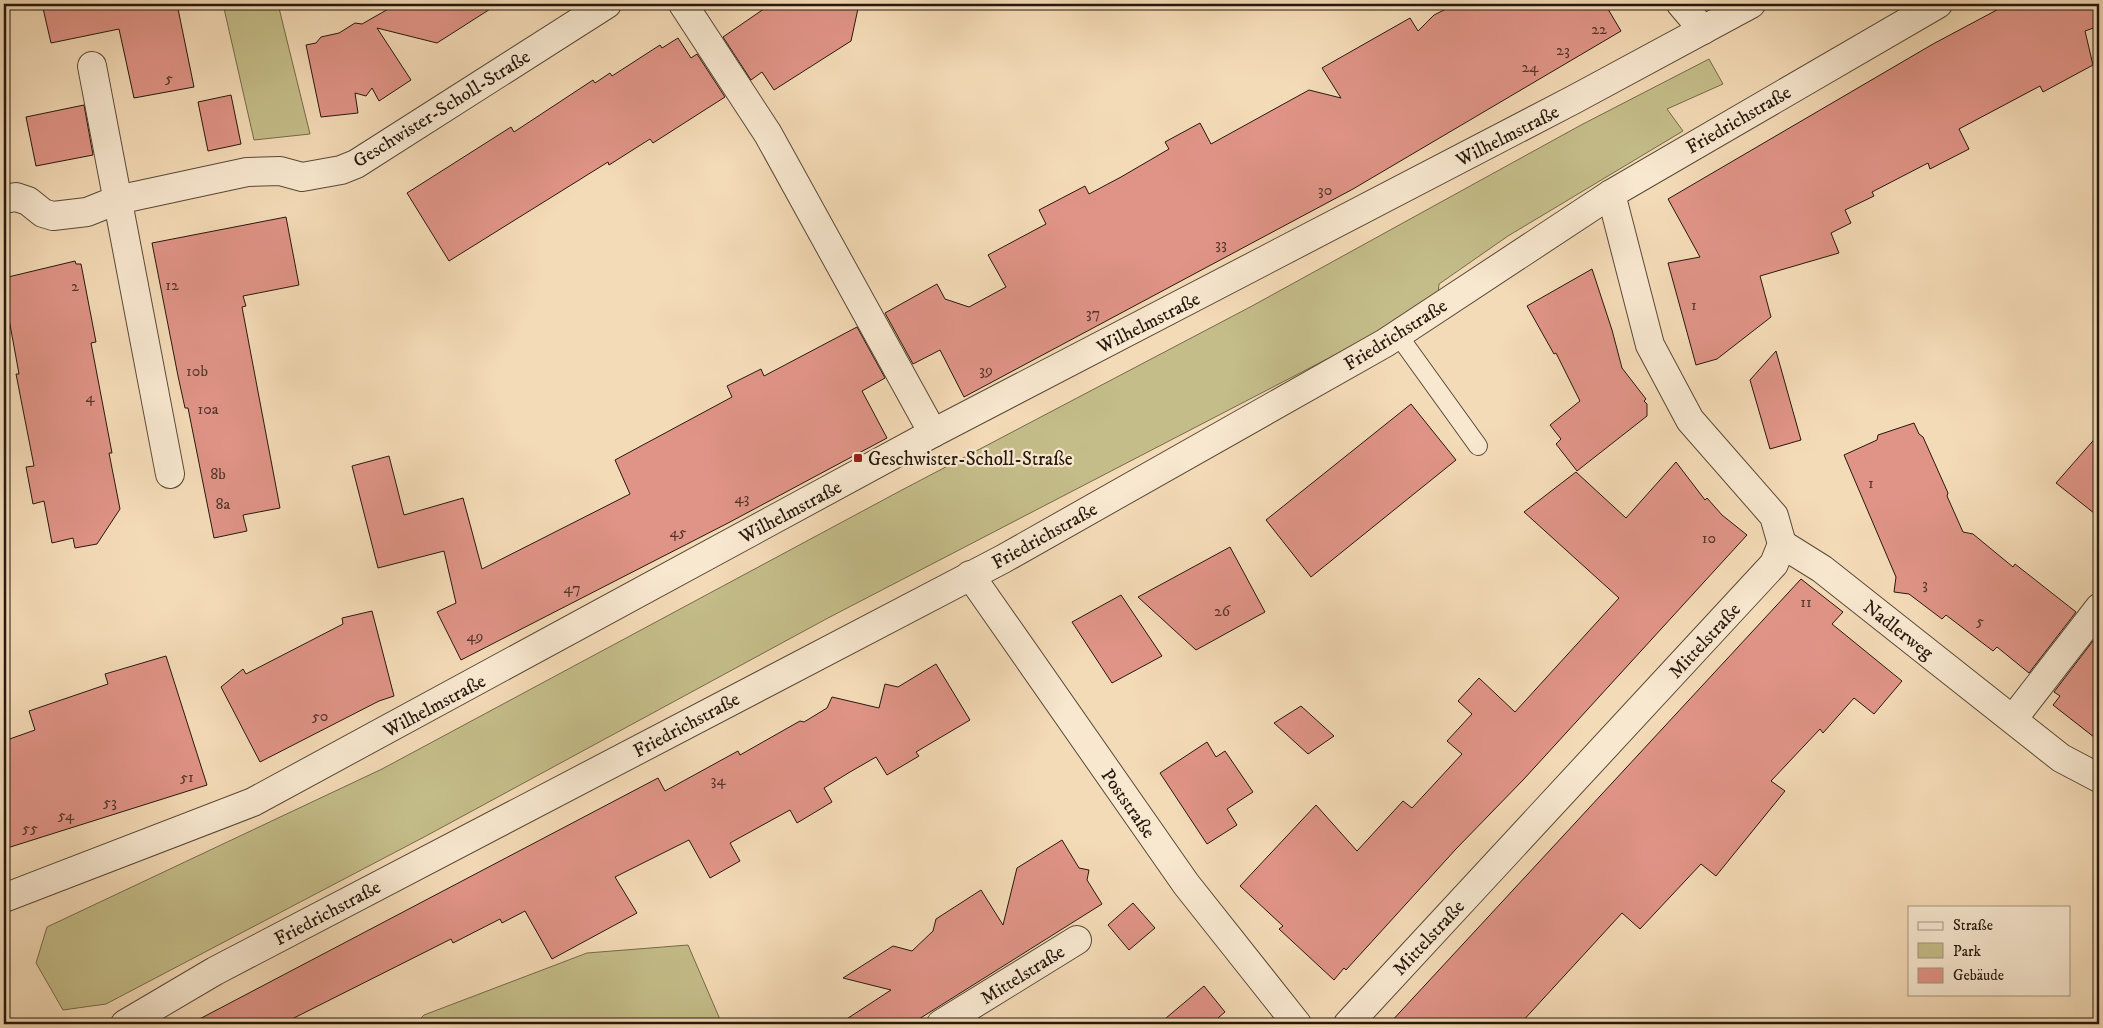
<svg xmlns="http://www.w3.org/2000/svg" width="2103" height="1028" viewBox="0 0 2103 1028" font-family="'IM FELL DW Pica',serif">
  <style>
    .green { fill: #c4bd89; stroke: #766a4b }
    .building { fill: #e09487; stroke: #27180d }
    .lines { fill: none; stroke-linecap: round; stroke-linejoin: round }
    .service-casing { stroke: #5a4938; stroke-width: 20 }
    .minor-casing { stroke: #5a4938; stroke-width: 30 }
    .service { stroke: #f8e8d0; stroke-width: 18 }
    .minor { stroke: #f8e8d0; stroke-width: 28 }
    .poi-dot { fill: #8f2418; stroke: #f8e8d0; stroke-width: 2 }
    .labels { text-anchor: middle; stroke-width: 4.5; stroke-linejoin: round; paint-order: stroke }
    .number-label { font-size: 16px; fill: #55372c }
    .street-label { font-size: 19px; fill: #27180d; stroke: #f8e8d0 }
    .poi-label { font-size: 19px; fill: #27180d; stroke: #f8e8d0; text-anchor: start }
  </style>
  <rect width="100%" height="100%" fill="#f4dbb7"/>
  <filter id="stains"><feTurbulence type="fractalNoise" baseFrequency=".004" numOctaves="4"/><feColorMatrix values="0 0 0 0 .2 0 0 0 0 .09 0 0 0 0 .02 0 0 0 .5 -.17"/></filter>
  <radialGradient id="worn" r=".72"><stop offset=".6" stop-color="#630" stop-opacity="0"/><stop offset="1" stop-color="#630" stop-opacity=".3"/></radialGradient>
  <g class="green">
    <path d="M 223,4 L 278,4 L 310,134 L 254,140 Z"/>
    <path d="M 1709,59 L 1723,84 L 1667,109 L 1683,131 L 1508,236 L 1439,284 L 1438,295 L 1379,332 L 828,618 L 426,836 L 106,1004 L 63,1010 L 36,963 L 47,927 L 382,769 L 900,491 L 1252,306 L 1581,125 Z"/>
    <path d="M 688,945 L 722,1024 L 415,1024 L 424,1015 L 587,953 Z"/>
  </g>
  <g class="building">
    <path d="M 42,4 L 177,4 L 194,87 L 134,98 L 119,29 L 51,43 Z"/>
    <path d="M 397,4 L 498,4 L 437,43 L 377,28 L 411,80 L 379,101 L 372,88 L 366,96 L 355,93 L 358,113 L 321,117 L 306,45 L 316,43 L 321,37 L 339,33 L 355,23 L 362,24 Z"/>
    <path d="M 771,4 L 859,4 L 851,41 L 774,90 L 762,72 L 751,80 L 723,37 Z"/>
    <path d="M 1456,4 L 1605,4 L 1621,31 L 1353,189 L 964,397 L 940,350 L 913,364 L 885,313 L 937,284 L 945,299 L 969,307 L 1006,287 L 988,255 L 1046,224 L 1039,210 L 1085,186 L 1089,194 L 1121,177 L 1169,149 L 1165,142 L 1200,123 L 1211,144 L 1309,90 L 1341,98 L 1322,68 L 1410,18 L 1418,31 L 1434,15 Z"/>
    <path d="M 2008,4 L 2099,4 L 2099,26 L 2085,31 L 2093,65 L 2043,92 L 2040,86 L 1959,129 L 1969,149 L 1930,169 L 1928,163 L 1872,192 L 1874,196 L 1845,210 L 1851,223 L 1831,233 L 1839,253 L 1760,276 L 1771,317 L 1717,359 L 1696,365 L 1668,263 L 1700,257 L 1668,199 L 1933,44 Z"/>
    <path d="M 678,38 L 691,58 L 697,54 L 725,97 L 653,143 L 650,139 L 609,165 L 608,162 L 449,261 L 407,193 L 511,127 L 514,132 L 593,80 L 595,83 L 610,73 L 612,76 L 660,45 L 662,48 Z"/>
    <path d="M 231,95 L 241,144 L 208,151 L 198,102 Z"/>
    <path d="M 84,105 L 93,155 L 36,166 L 26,117 Z"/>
    <path d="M 286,217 L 299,285 L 243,296 L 246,306 L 242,307 L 280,508 L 243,515 L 247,531 L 214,538 L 188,408 L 185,408 L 178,376 L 152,243 Z"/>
    <path d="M 75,261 L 76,264 L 81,264 L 96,342 L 91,343 L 112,453 L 109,453 L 120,509 L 97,544 L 75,548 L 73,538 L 52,543 L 44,501 L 33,504 L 26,467 L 34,466 L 16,374 L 19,374 L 5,297 L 7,296 L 4,278 Z"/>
    <path d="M 1592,269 L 1612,330 L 1622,368 L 1646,399 L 1644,401 L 1647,404 L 1647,416 L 1577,471 L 1556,444 L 1561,439 L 1550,425 L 1580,401 L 1556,353 L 1554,354 L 1527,306 Z"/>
    <path d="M 857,327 L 885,378 L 862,391 L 887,438 L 730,522 L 461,660 L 437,612 L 456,603 L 444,551 L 378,568 L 352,466 L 389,456 L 404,515 L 463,498 L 482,569 L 630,494 L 615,460 L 732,397 L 727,386 L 761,369 L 764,376 Z"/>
    <path d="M 1776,351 L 1801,440 L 1770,449 L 1750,380 Z"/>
    <path d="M 1411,404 L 1456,460 L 1311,577 L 1266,520 Z"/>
    <path d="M 1914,423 L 1919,434 L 1923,437 L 1948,493 L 1947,496 L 1963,532 L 1973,534 L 2013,567 L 2015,564 L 2076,612 L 2029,673 L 1997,647 L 1993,651 L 1946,615 L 1942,619 L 1909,594 L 1894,592 L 1896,577 L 1844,455 L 1877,440 L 1878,435 Z"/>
    <path d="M 2099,434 L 2099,517 L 2056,483 Z"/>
    <path d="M 1676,462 L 1705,500 L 1707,498 L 1722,515 L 1747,535 L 1524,779 L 1456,849 L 1346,970 L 1344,968 L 1334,980 L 1279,929 L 1283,926 L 1240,886 L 1316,805 L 1357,851 L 1403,801 L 1412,808 L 1462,754 L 1447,741 L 1472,714 L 1458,701 L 1479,678 L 1515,712 L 1619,598 L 1524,512 L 1576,472 L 1626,518 Z"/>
    <path d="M 1230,547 L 1265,612 L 1196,650 L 1138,597 Z"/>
    <path d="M 1801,579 L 1843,612 L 1832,624 L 1902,681 L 1874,714 L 1854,698 L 1823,733 L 1820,729 L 1771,781 L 1785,791 L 1716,876 L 1701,864 L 1640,929 L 1622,913 L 1520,1024 L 1389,1024 Z"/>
    <path d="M 1121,595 L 1162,656 L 1112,683 L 1072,622 Z"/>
    <path d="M 372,611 L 394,696 L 379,701 L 260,762 L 221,687 L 243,669 L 246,674 L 343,624 L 342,618 Z"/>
    <path d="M 2099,633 L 2099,741 L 2053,705 L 2060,696 L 2054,692 Z"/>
    <path d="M 166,656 L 207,785 L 4,849 L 4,741 L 35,730 L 29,711 L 108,684 L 105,674 Z"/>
    <path d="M 936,664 L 970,720 L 916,752 L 919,756 L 887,775 L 876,757 L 850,772 L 824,788 L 832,802 L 797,823 L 790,810 L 730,843 L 740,861 L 710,878 L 689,840 L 615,877 L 637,913 L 552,959 L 525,911 L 502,923 L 500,919 L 453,943 L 451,939 L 282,1024 L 190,1024 L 658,778 L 665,791 L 738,751 L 740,755 L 800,721 L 804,722 L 827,708 L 832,697 L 879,708 L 885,684 L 898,687 Z"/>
    <path d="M 1301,706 L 1334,736 L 1308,754 L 1274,723 Z"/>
    <path d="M 1207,742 L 1216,757 L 1225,751 L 1253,792 L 1227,809 L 1237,825 L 1207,844 L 1160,773 Z"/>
    <path d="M 1062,840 L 1079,868 L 1089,870 L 1087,880 L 1102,904 L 911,1024 L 839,1024 L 891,990 L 843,978 L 893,946 L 912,951 L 933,931 L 936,919 L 981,890 L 1003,925 L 1017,868 Z"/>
    <path d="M 1133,903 L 1155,928 L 1129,950 L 1108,925 Z"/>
    <path d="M 1204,986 L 1225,1012 L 1211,1024 L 1159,1024 Z"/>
  </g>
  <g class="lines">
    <g class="service-casing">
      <path id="service" d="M 1398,335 L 1478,446"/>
    </g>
    <g class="minor-casing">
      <g id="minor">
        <path d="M 683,4 L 768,134 L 933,433"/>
        <path d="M 1681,4 L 1703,30"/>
        <path d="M 92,66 L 170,474"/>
        <path d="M 4,199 L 16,197 L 28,201 L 43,213 L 53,216 L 87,212 L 117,200 L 247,172 L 280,171 L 302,177 L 341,170 L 356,164 L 607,4"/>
        <path d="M 1782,544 L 1822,569 L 2061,758 L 2099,778"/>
        <path d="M 970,575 L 1186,884 L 1297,1024"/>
        <path d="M 2013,719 L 2099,608"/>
        <path d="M 4,898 L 253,802 L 933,433 L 1573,100 L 1751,4"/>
        <path d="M 125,1024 L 215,971 L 1003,559 L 1385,343 L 1611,194 L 1938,4"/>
        <path d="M 941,1024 L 1077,940"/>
        <path d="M 1348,1024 L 1774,564 L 1782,544 L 1774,516 L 1690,420 L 1650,345 L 1611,194"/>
      </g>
    </g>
    <use href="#service" class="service"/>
    <use href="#minor" class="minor"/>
  </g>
  <rect class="poi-dot" x="853" y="453" width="10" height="10" rx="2.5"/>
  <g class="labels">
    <g class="number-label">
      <text x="1599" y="34">22</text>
      <text x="1563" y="55">23</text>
      <text x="1530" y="72">24</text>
      <text x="169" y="83">5</text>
      <text x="1325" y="195">30</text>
      <text x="1221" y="249">33</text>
      <text x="172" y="290">12</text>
      <text x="75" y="291">2</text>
      <text x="1694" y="310">1</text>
      <text x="1093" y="318">37</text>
      <text x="986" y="375">39</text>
      <text x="197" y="376">10b</text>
      <text x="90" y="402">4</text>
      <text x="208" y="414">10a</text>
      <text x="218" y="479">8b</text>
      <text x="1871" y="488">1</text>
      <text x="742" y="503">43</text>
      <text x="223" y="509">8a</text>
      <text x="678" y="537">45</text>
      <text x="1709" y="543">10</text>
      <text x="1925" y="589">3</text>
      <text x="572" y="593">47</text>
      <text x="1806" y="607">11</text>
      <text x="1222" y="616">26</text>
      <text x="1980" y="626">5</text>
      <text x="475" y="641">49</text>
      <text x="320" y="721">50</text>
      <text x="187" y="782">51</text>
      <text x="718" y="785">34</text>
      <text x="110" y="807">53</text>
      <text x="66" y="820">54</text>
      <text x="30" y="833">55</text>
    </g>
    <g class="street-label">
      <text transform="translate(441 108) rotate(-32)" y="7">Geschwister-Scholl-Straße</text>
      <text transform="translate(1738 119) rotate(-30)" y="7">Friedrichstraße</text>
      <text transform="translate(1507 135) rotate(-27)" y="7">Wilhelmstraße</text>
      <text transform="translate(1148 322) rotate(-27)" y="7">Wilhelmstraße</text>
      <text transform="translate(1395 334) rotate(-32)" y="7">Friedrichstraße</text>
      <text transform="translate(790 511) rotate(-28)" y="7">Wilhelmstraße</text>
      <text transform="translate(1044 535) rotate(-29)" y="7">Friedrichstraße</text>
      <text transform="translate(1899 629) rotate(38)" y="7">Nadlerweg</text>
      <text transform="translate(1704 640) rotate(-47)" y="7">Mittelstraße</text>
      <text transform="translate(434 705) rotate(-28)" y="7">Wilhelmstraße</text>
      <text transform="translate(686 724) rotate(-28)" y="7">Friedrichstraße</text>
      <text transform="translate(1129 803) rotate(55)" y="7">Poststraße</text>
      <text transform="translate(327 912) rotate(-28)" y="7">Friedrichstraße</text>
      <text transform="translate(1428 937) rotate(-47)" y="7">Mittelstraße</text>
      <text transform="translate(1022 974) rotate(-32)" y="7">Mittelstraße</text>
    </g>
    <g class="poi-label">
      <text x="868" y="465">Geschwister-Scholl-Straße</text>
    </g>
  </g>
  <rect width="2103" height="1028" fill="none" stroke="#f4dbb7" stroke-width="20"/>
  <rect x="5" y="5" width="2093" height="1018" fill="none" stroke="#27180d" stroke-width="2.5"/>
  <rect x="10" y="10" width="2083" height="1008" fill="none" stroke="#27180d"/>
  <rect x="1908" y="906" width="162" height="90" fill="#f8e8d0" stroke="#a49582"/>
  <rect x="1918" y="922" width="25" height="8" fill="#f8e8d0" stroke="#a49582"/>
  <text x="1953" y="930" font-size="15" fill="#27180d">Straße</text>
  <rect x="1918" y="943" width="25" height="15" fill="#c4bd89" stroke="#a49582"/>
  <text x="1953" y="956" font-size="15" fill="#27180d">Park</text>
  <rect x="1918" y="968" width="25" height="15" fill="#e09487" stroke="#a49582"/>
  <text x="1953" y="980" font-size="15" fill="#27180d">Gebäude</text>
  <rect width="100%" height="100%" filter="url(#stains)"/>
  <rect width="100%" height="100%" fill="url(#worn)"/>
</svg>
